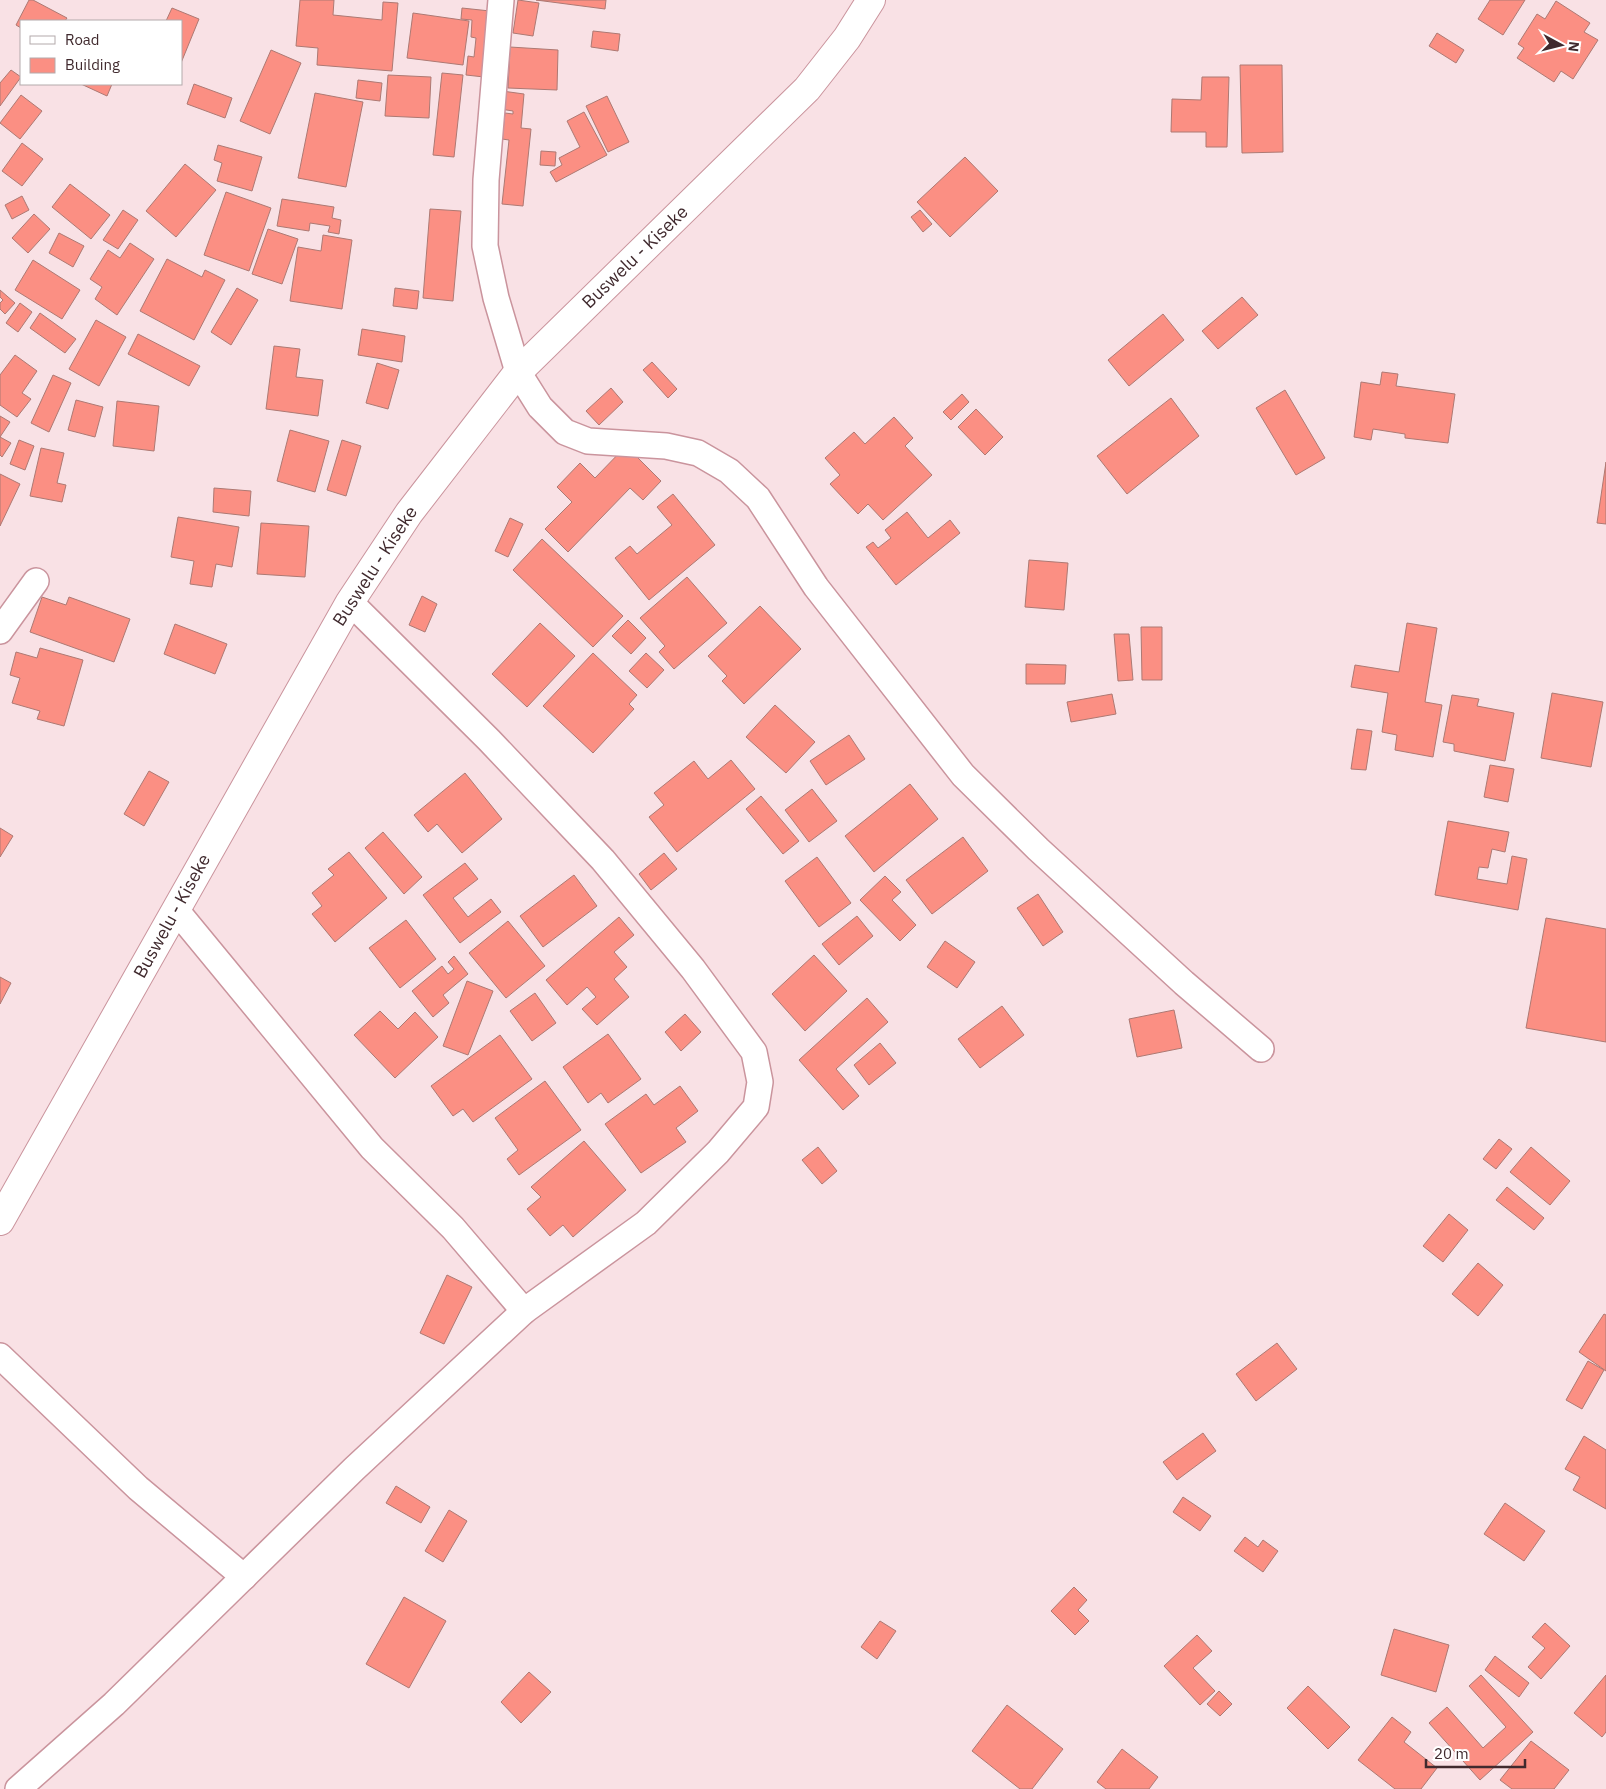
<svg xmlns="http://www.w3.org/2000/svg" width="1606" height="1789" viewBox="0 0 1606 1789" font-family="'IBM Plex Sans',sans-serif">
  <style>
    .building { fill: #fb8f83; stroke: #ad7973 }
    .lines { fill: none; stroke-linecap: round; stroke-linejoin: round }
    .minor-casing { stroke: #ca949d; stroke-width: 28 }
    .secondary-casing { stroke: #ca949d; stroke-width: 30 }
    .minor { stroke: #fff; stroke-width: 25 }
    .secondary { stroke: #fff; stroke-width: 28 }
    .labels { text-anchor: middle; stroke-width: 4; stroke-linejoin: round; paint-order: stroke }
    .street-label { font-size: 18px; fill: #402a2e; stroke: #fff }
  </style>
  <rect width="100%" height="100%" fill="#f9e1e5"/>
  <g class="building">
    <path d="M 29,0 L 33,0 L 67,18 L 65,21 L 21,21 L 21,28 L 16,25 Z"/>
    <path d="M 300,0 L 334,0 L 333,15 L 382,20 L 383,2 L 398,3 L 392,71 L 317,65 L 318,48 L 296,46 Z"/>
    <path d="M 518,0 L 539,3 L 533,36 L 513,33 Z"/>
    <path d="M 536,0 L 606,0 L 605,9 Z"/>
    <path d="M 1490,0 L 1525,0 L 1503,35 L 1478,19 Z"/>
    <path d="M 1556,1 L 1590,23 L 1584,32 L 1598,40 L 1573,79 L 1561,71 L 1554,82 L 1517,58 L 1524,48 L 1518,44 L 1537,14 L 1545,19 Z"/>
    <path d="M 172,8 L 199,19 L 181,63 L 181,21 L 166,21 Z"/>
    <path d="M 462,8 L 490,11 L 484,77 L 466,75 L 468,56 L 474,57 L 476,38 L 471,37 L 472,20 L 461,19 Z"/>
    <path d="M 413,13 L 469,21 L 463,65 L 407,58 Z"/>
    <path d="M 593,31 L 620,34 L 618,51 L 591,47 Z"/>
    <path d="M 1437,33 L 1464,50 L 1456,63 L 1429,46 Z"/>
    <path d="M 510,47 L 558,50 L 557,90 L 508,88 Z"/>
    <path d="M 271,50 L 301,63 L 270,134 L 240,121 Z"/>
    <path d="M 1240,65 L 1282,65 L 1283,152 L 1242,153 Z"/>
    <path d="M 11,70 L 21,77 L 0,106 L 0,83 Z"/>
    <path d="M 442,73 L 463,75 L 454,157 L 433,155 Z"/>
    <path d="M 388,75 L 431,77 L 429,118 L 385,116 Z"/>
    <path d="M 1202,77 L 1229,77 L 1227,147 L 1206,147 L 1206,132 L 1171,132 L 1172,99 L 1201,100 Z"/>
    <path d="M 358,80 L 382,83 L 380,101 L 356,98 Z"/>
    <path d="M 81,84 L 112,84 L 107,96 Z"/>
    <path d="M 194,84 L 232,98 L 225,118 L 187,104 Z"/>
    <path d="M 502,91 L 524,94 L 521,128 L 531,129 L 523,206 L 502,204 L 509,140 L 502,139 L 505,113 L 513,114 L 513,111 L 500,109 Z"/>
    <path d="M 315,93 L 363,102 L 346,187 L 298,178 Z"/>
    <path d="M 21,95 L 42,111 L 20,139 L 0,123 Z"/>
    <path d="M 607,96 L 629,142 L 608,152 L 586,106 Z"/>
    <path d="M 584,112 L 607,155 L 556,182 L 550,172 L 562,165 L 559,158 L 580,147 L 567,121 Z"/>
    <path d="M 22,143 L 43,159 L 22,186 L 2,171 Z"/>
    <path d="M 218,145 L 262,157 L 252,191 L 217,181 L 222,163 L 214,160 Z"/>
    <path d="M 541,151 L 556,152 L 555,166 L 540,165 Z"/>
    <path d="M 965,157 L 998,191 L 950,237 L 917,202 Z"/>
    <path d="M 185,164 L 216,190 L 176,237 L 146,211 Z"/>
    <path d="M 70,184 L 110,215 L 91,239 L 52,207 Z"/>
    <path d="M 226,192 L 271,208 L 249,271 L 204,255 Z"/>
    <path d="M 22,196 L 29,210 L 12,219 L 5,205 Z"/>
    <path d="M 282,199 L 334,207 L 332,218 L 341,220 L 339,234 L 328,232 L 330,226 L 310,223 L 309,231 L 277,226 Z"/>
    <path d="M 430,209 L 461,211 L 453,301 L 423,298 Z"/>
    <path d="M 123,210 L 138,220 L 118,249 L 103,240 Z"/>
    <path d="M 920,210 L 932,224 L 923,232 L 911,217 Z"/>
    <path d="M 34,214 L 50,229 L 28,253 L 12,238 Z"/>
    <path d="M 268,229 L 298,239 L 282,284 L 252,274 Z"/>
    <path d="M 59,233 L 84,246 L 73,267 L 49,253 Z"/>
    <path d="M 323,235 L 352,240 L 342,309 L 290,301 L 298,247 L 321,251 Z"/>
    <path d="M 130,243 L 154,259 L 117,315 L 95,299 L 102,287 L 90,279 L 108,250 L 120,258 Z"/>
    <path d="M 167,259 L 202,277 L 205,270 L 225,280 L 194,340 L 140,311 Z"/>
    <path d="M 33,260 L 80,290 L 62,319 L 15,290 Z"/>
    <path d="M 237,288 L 258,300 L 231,345 L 211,332 Z"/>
    <path d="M 395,288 L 419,291 L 417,309 L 393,306 Z"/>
    <path d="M 0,290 L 15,303 L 5,314 L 0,309 L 0,303 L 3,300 L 0,297 Z"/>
    <path d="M 1242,297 L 1258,315 L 1218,349 L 1202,331 Z"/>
    <path d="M 20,303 L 32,312 L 18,332 L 6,323 Z"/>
    <path d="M 40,313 L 76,339 L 65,353 L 30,328 Z"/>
    <path d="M 1163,314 L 1184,340 L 1129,386 L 1108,360 Z"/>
    <path d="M 96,320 L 126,337 L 99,386 L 69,369 Z"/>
    <path d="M 362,329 L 405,336 L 402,362 L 358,355 Z"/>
    <path d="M 138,334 L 200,366 L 189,386 L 128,354 Z"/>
    <path d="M 274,346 L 300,349 L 296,377 L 323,380 L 318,416 L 266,409 Z"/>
    <path d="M 15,355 L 37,371 L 22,393 L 31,399 L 17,417 L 0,405 L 0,375 Z"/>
    <path d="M 652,362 L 677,389 L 668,398 L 643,370 Z"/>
    <path d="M 377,363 L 399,370 L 388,409 L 366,403 Z"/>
    <path d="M 1382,372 L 1398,374 L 1396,386 L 1455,394 L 1448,443 L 1405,438 L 1405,434 L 1373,429 L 1371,440 L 1354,437 L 1361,382 L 1380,385 Z"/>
    <path d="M 53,375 L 71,383 L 49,432 L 31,423 Z"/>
    <path d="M 611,388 L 623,402 L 599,425 L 586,411 Z"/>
    <path d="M 1285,390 L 1325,458 L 1296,475 L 1256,408 Z"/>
    <path d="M 962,394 L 969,402 L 951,420 L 943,412 Z"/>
    <path d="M 1171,398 L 1199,436 L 1127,494 L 1097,456 Z"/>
    <path d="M 76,400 L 103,407 L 95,437 L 68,430 Z"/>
    <path d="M 117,401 L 159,406 L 154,451 L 113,446 Z"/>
    <path d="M 976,409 L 1003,437 L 985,455 L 958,427 Z"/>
    <path d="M 0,416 L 10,422 L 0,437 Z"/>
    <path d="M 894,417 L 913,438 L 905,446 L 932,475 L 883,520 L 868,504 L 858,514 L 830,484 L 840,475 L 825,458 L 854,432 L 865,444 Z"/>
    <path d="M 290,430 L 329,441 L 315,492 L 277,481 Z"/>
    <path d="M 0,437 L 11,443 L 2,457 L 0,455 Z"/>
    <path d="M 19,440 L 34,446 L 25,470 L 10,464 Z"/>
    <path d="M 342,440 L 361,446 L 346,496 L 327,490 Z"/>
    <path d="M 626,446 L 661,481 L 643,500 L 630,488 L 568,552 L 545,529 L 572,502 L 557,487 L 580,463 L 595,478 Z"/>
    <path d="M 41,448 L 64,453 L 57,483 L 66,485 L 62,502 L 30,496 Z"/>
    <path d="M 1606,462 L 1606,524 L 1597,523 Z"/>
    <path d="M 0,474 L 20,484 L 0,526 Z"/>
    <path d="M 214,488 L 251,491 L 249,516 L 213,512 Z"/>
    <path d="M 673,494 L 715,545 L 649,600 L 615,558 L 630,546 L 637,554 L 672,525 L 657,507 Z"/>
    <path d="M 907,512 L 928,538 L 950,520 L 960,533 L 896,585 L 866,547 L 873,542 L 878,548 L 891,538 L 885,530 Z"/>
    <path d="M 178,517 L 239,527 L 232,567 L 216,564 L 212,587 L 190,584 L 194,561 L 171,557 Z"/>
    <path d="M 510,518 L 523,524 L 508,557 L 495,551 Z"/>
    <path d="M 261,523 L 309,526 L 305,577 L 257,574 Z"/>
    <path d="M 542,539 L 623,616 L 593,647 L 513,570 Z"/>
    <path d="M 1029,560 L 1068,563 L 1064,610 L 1025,607 Z"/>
    <path d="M 687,577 L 727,623 L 674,669 L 659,652 L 665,646 L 640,618 Z"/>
    <path d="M 422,596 L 437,604 L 425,632 L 409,625 Z"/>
    <path d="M 42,597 L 66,605 L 69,597 L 130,619 L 114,662 L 30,632 Z"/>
    <path d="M 760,606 L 801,649 L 744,704 L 722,681 L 727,676 L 708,656 Z"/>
    <path d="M 628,620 L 646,638 L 631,654 L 612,636 Z"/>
    <path d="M 540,623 L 575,656 L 527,707 L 492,674 Z"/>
    <path d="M 1407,623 L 1437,628 L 1425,702 L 1442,705 L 1433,757 L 1395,750 L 1397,735 L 1382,732 L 1388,693 L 1351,687 L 1355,665 L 1399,672 Z"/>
    <path d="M 175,624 L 227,644 L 215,674 L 164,654 Z"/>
    <path d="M 1141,627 L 1162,627 L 1162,680 L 1142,680 Z"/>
    <path d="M 1114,634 L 1129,634 L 1133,680 L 1118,681 Z"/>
    <path d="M 40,648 L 83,660 L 64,726 L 37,719 L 40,711 L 12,703 L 20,678 L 10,675 L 16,652 L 37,658 Z"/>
    <path d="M 593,653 L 637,695 L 629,704 L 634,709 L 593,753 L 543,706 Z"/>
    <path d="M 646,653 L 664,670 L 647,688 L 629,671 Z"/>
    <path d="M 1026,664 L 1066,665 L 1065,684 L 1026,684 Z"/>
    <path d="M 1552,693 L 1603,702 L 1591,767 L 1541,758 Z"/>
    <path d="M 1112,694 L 1116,714 L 1071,722 L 1067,702 Z"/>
    <path d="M 1452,695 L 1479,699 L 1477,706 L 1514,713 L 1505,761 L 1454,751 L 1454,744 L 1443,742 Z"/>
    <path d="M 775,705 L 815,742 L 786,773 L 746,737 Z"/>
    <path d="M 1357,729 L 1372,731 L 1366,770 L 1351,769 Z"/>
    <path d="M 849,735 L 865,759 L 826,785 L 810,761 Z"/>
    <path d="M 731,760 L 755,789 L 677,852 L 649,817 L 664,805 L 654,793 L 694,761 L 708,779 Z"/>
    <path d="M 1490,765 L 1514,769 L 1508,802 L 1484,797 Z"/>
    <path d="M 149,771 L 169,782 L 144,826 L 124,814 Z"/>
    <path d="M 465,773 L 502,819 L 462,853 L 437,824 L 428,832 L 414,815 Z"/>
    <path d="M 910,784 L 938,819 L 874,872 L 845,836 Z"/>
    <path d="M 812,789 L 837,821 L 809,842 L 785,810 Z"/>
    <path d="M 761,796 L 799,841 L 783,854 L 746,809 Z"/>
    <path d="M 1448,821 L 1509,832 L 1505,852 L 1492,849 L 1488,868 L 1479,867 L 1477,879 L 1507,884 L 1512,856 L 1527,859 L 1518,910 L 1435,895 Z"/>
    <path d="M 0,828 L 13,836 L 0,857 Z"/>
    <path d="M 383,832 L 422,877 L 404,894 L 365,848 Z"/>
    <path d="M 963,837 L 988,871 L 932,914 L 906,880 Z"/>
    <path d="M 349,852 L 387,898 L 335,942 L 312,914 L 322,906 L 312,893 L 334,875 L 328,869 Z"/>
    <path d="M 664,853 L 677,869 L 651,890 L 639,874 Z"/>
    <path d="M 817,857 L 851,903 L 819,927 L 785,881 Z"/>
    <path d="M 465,863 L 478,879 L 453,898 L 468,917 L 491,899 L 501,912 L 460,943 L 423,895 Z"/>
    <path d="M 574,875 L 597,906 L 543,947 L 520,916 Z"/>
    <path d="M 885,876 L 901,892 L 892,900 L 916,925 L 900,941 L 860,900 Z"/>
    <path d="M 1038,894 L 1063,932 L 1043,946 L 1017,908 Z"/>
    <path d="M 857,916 L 873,936 L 839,965 L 822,944 Z"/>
    <path d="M 619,917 L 634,935 L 614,952 L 627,967 L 614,979 L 629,997 L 597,1025 L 582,1009 L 596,997 L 587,987 L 567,1005 L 546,980 Z"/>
    <path d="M 1546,918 L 1606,929 L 1606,1042 L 1526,1028 Z"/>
    <path d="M 406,920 L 436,959 L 400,988 L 369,948 Z"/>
    <path d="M 508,921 L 545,966 L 506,998 L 469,953 Z"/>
    <path d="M 945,941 L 975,962 L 957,988 L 927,967 Z"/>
    <path d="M 814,955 L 847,991 L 805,1031 L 772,994 Z"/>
    <path d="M 454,956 L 468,974 L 443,995 L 449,1003 L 433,1017 L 412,991 L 442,966 L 448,974 L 454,969 L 448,962 Z"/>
    <path d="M 0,977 L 11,983 L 0,1004 Z"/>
    <path d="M 467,981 L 493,991 L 468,1055 L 443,1046 Z"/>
    <path d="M 535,993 L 556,1023 L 532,1041 L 510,1011 Z"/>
    <path d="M 867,998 L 888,1022 L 836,1069 L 859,1096 L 843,1110 L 799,1060 Z"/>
    <path d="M 1002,1006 L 1024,1035 L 980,1068 L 958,1039 Z"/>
    <path d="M 1174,1010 L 1182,1048 L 1137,1057 L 1129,1019 Z"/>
    <path d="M 380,1011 L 398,1029 L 415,1012 L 438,1037 L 395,1078 L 354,1035 Z"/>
    <path d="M 685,1014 L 701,1032 L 681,1051 L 665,1032 Z"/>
    <path d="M 608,1034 L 641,1079 L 608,1103 L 601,1093 L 588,1103 L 563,1067 Z"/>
    <path d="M 500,1035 L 532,1079 L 473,1122 L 463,1109 L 453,1116 L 431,1086 Z"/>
    <path d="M 880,1043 L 896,1063 L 869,1085 L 854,1065 Z"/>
    <path d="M 545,1081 L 581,1130 L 519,1175 L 507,1159 L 518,1150 L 495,1118 Z"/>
    <path d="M 680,1086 L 698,1111 L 676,1128 L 686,1142 L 641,1173 L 605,1124 L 646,1094 L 654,1105 Z"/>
    <path d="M 1499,1139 L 1512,1149 L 1496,1169 L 1483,1159 Z"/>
    <path d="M 584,1141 L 626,1190 L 573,1237 L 563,1225 L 550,1236 L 527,1209 L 541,1197 L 531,1187 Z"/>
    <path d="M 818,1147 L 837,1171 L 822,1184 L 802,1160 Z"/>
    <path d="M 1531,1147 L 1570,1181 L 1550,1205 L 1510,1172 Z"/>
    <path d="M 1507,1187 L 1544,1218 L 1534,1230 L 1496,1200 Z"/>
    <path d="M 1449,1214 L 1468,1230 L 1443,1262 L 1423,1246 Z"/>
    <path d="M 1478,1263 L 1503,1285 L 1478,1316 L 1452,1294 Z"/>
    <path d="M 447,1275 L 472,1287 L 444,1344 L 420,1333 Z"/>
    <path d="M 1604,1314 L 1606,1315 L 1606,1371 L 1579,1352 Z"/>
    <path d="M 1277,1343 L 1297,1369 L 1256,1401 L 1236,1374 Z"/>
    <path d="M 1588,1361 L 1604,1370 L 1582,1409 L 1566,1400 Z"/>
    <path d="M 1203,1433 L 1216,1451 L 1177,1480 L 1163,1462 Z"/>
    <path d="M 1584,1436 L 1606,1450 L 1606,1509 L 1573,1490 L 1580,1477 L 1565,1469 Z"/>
    <path d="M 396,1486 L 430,1507 L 421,1523 L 386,1503 Z"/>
    <path d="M 1183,1497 L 1211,1516 L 1200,1531 L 1173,1512 Z"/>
    <path d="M 1505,1503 L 1545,1531 L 1524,1561 L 1484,1534 Z"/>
    <path d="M 449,1510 L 467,1521 L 443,1562 L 425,1551 Z"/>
    <path d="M 1245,1537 L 1258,1547 L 1263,1540 L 1278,1551 L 1263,1572 L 1234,1551 Z"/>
    <path d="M 1074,1587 L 1087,1600 L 1078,1610 L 1089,1621 L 1075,1635 L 1051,1611 Z"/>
    <path d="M 404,1597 L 446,1621 L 409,1688 L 366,1664 Z"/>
    <path d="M 880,1621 L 896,1631 L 877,1659 L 861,1647 Z"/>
    <path d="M 1545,1623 L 1570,1646 L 1541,1679 L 1528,1667 L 1545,1648 L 1532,1637 Z"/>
    <path d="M 1394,1629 L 1449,1645 L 1436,1692 L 1381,1675 Z"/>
    <path d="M 1197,1635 L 1212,1651 L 1193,1668 L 1215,1691 L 1200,1705 L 1164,1666 Z"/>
    <path d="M 1495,1656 L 1529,1683 L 1519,1697 L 1485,1670 Z"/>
    <path d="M 529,1672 L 551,1692 L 521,1723 L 501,1702 Z"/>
    <path d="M 1481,1675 L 1533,1732 L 1480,1780 L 1429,1723 L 1447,1707 L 1483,1748 L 1506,1727 L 1469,1686 Z"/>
    <path d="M 1606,1675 L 1606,1732 L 1602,1737 L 1574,1713 Z"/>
    <path d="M 1308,1686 L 1350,1727 L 1328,1749 L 1287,1708 Z"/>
    <path d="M 1219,1691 L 1232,1704 L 1220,1716 L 1207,1704 Z"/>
    <path d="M 1007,1705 L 1063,1749 L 1032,1789 L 1020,1789 L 972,1751 Z"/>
    <path d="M 1392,1717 L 1411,1732 L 1404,1742 L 1437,1768 L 1421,1789 L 1395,1789 L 1358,1760 Z"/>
    <path d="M 1531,1741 L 1569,1770 L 1554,1789 L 1512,1789 L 1500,1780 Z"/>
    <path d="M 1122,1749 L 1158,1777 L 1149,1789 L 1106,1789 L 1097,1782 Z"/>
  </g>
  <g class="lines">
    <g class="minor-casing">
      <g id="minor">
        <path d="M 501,0 L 486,180 L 485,246 L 496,298 L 518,372 L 540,407 L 565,432 L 588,441 L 666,446 L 698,453 L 729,471 L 758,498 L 816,587 L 963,775 L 1038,849 L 1184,983 L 1261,1049"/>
        <path d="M 0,631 L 36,581"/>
        <path d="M 176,910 L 372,1148 L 453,1228 L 524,1311"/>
        <path d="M 0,1356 L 138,1488 L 244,1577"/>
        <path d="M 18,1789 L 114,1704 L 354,1469 L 524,1311 L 646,1223 L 718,1152 L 756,1107 L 760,1082 L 754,1052 L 693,969 L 603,860 L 489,740 L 350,602"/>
      </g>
    </g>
    <g class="secondary-casing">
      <path id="secondary" d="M 0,1221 L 350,602 L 409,513 L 518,372 L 807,89 L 847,38 L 871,0"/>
    </g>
    <use href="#minor" class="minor"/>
    <use href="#secondary" class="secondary"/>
  </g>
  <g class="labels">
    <g class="street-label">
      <text transform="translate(635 257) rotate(-44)" y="6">Buswelu - Kiseke</text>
      <text transform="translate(375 566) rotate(-57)" y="6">Buswelu - Kiseke</text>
      <text transform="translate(172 916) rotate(-61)" y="6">Buswelu - Kiseke</text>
    </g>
  </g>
  <rect x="20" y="20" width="162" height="65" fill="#ffffff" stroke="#b3aaab"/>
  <rect x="30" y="36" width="25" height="8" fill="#ffffff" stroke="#b3aaab"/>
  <text x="65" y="45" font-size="15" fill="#402a2e">Road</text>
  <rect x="30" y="58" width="25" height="15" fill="#fb8f83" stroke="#b3aaab"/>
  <text x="65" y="70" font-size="15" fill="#402a2e">Building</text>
  <g transform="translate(1561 45) rotate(97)" stroke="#ffffff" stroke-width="4" paint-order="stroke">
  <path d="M0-4L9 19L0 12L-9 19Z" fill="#402a2e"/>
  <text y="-8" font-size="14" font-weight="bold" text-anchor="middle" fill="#402a2e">N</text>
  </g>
  <path d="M1426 1759v8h99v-8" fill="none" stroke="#402a2e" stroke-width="2.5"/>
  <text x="1434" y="1759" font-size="15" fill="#402a2e" stroke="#ffffff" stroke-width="4" paint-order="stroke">20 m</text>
</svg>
